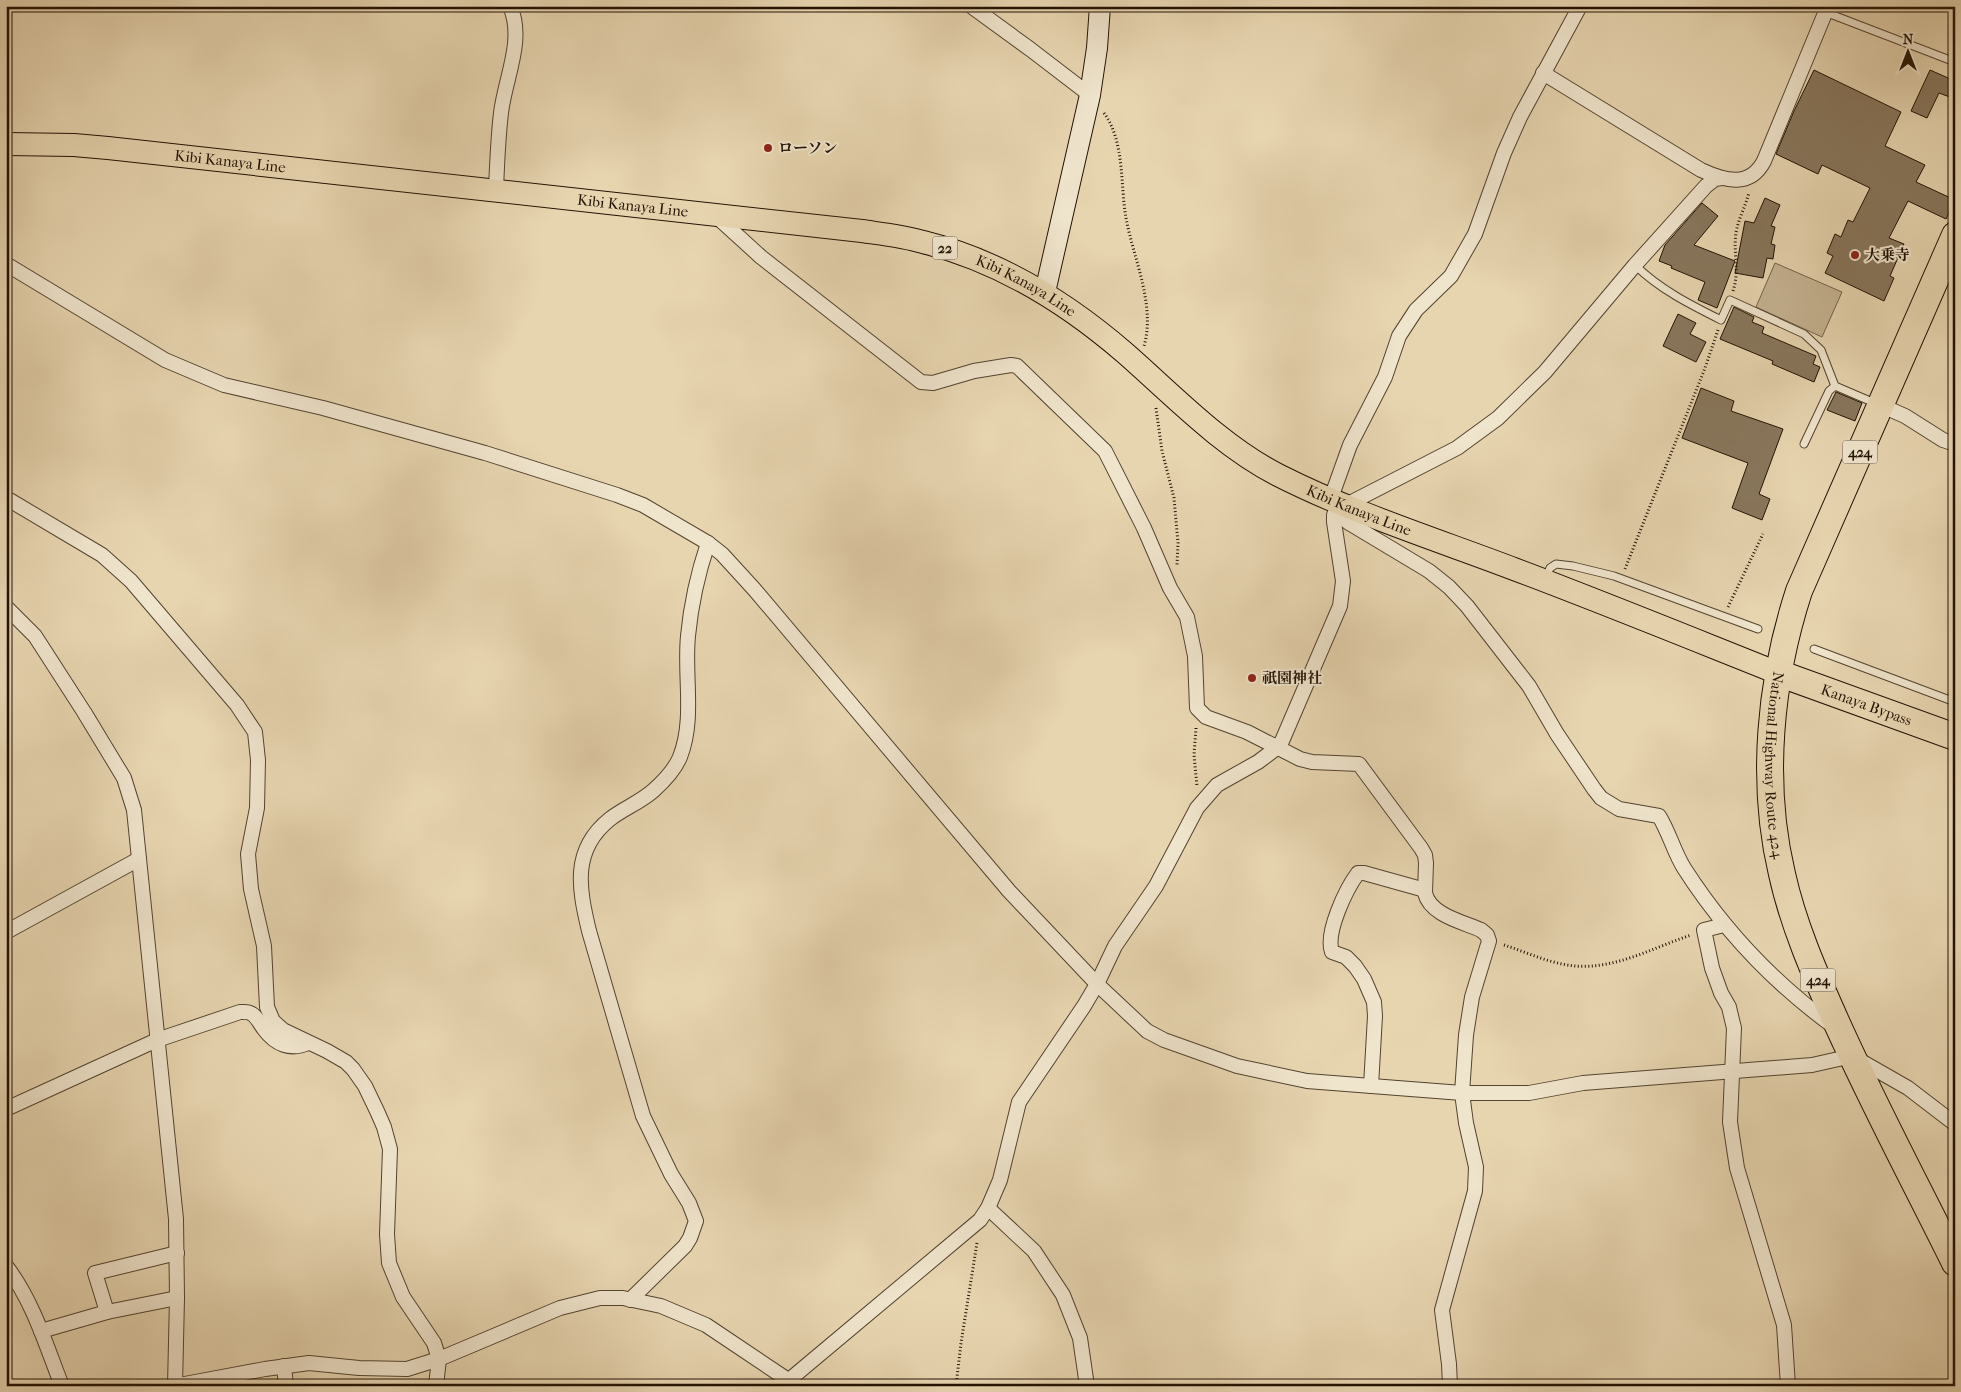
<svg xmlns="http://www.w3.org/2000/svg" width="1961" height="1392" viewBox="0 0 1961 1392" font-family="'IM FELL French Canon','Noto Serif JP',serif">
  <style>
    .green { fill: #c6b493; stroke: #74634c }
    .building { fill: #88775d; stroke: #221204 }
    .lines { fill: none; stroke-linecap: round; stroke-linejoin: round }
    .lane-casing { stroke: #53432f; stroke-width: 9 }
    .street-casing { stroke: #53432f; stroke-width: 16 }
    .secondary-casing { stroke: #221204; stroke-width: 22 }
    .primary-casing { stroke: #221204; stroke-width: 24 }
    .highway-casing { stroke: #221204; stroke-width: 28 }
    .path { stroke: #221204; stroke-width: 3; stroke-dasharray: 1 2.5; stroke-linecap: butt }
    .lane { stroke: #efe4cc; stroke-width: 7 }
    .street { stroke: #efe4cc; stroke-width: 14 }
    .secondary { stroke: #efe4cc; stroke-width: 20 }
    .primary { stroke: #e7d5b0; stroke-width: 22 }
    .highway { stroke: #e7d5b0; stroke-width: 26 }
    .poi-dot { fill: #8f2418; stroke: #efe4cc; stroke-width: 2 }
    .labels { text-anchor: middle; stroke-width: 4; stroke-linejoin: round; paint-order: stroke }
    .shield { fill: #efe4cc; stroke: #605140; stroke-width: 1 }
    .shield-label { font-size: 14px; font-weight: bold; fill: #221204 }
    .poi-label { font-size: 15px; font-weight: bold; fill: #221204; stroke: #efe4cc; text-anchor: start }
    .street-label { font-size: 15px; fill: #221204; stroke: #efe4cc }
  </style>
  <rect width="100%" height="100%" fill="#e7d5b0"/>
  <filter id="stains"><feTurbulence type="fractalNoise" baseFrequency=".004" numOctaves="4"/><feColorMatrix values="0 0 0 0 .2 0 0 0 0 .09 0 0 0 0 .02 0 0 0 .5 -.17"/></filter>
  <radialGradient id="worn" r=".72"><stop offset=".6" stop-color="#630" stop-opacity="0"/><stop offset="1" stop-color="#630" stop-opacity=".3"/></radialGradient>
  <path class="green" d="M 1775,263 L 1842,292 L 1822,337 L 1756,307 Z"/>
  <g class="building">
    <path d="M 1814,70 L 1901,112 L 1885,146 L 1925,165 L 1916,182 L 1955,200 L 1946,219 L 1908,201 L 1889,238 L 1904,244 L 1890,276 L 1894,278 L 1884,301 L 1825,273 L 1833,256 L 1827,253 L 1835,234 L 1841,237 L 1848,220 L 1853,222 L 1870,188 L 1822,165 L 1818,174 L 1776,154 L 1794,111 Z"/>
    <path d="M 1930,70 L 1955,81 L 1955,99 L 1939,93 L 1927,118 L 1911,111 Z"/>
    <path d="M 1765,198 L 1780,205 L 1771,226 L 1775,227 L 1771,244 L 1775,245 L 1773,259 L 1767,258 L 1763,278 L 1735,273 L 1745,221 L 1754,223 Z"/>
    <path d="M 1702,203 L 1718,216 L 1694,245 L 1735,261 L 1717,308 L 1698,300 L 1705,282 L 1671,268 L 1672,266 L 1659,261 L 1665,245 Z"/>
    <path d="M 1734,307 L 1754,317 L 1752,322 L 1764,327 L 1762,333 L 1816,356 L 1813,364 L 1820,367 L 1814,382 L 1772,364 L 1773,361 L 1720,339 Z"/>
    <path d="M 1678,314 L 1696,323 L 1690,334 L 1706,342 L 1696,362 L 1663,346 Z"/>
    <path d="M 1701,388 L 1734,401 L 1731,411 L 1783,429 L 1759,494 L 1770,499 L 1762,520 L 1732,508 L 1748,463 L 1682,438 Z"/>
    <path d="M 1836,392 L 1862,403 L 1855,421 L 1827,410 Z"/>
  </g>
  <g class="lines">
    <g class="lane-casing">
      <g id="lane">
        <path d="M 1825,12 L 1955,62"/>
        <path d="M 1635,265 C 1659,289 1691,305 1721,320 L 1730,300 L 1804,334 L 1821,350 L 1835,386 L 1877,404"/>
        <path d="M 1804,444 L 1829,391 L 1835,386"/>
        <path d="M 1546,577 L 1550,568 L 1556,564 L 1573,566 L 1614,576 L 1758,629"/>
        <path d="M 1814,649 L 1955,702"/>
      </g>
    </g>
    <g class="street-casing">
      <g id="street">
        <path d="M 971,6 L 1030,49 L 1090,95"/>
        <path d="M 1543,73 L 1701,170 C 1725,181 1750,188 1764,161 L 1828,6"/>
        <path d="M 496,190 C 497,164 498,138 501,113 C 505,78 525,40 510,6"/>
        <path d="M 716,216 L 761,257 L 921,382 L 933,383 L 974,371 L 1011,365 L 1017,366 L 1105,451 L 1144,528 L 1170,588 L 1187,617 L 1195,656 L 1197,708 L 1206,717 L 1247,732 L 1300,759 L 1312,762 L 1359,764 L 1421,848 L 1425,855 L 1426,863 L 1425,893 C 1430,915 1463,922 1481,930 L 1487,935 L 1489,941 L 1472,997 L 1466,1035 L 1462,1093 L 1466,1123 L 1476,1167 L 1475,1191 L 1442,1310 L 1449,1364 L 1450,1386"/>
        <path d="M 6,264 L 165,360 L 224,385 L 323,408 L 485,453 L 617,495 L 643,505 L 708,543 L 722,554 L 754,589 L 1009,891 L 1097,984 L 1147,1031 L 1164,1040 L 1237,1066 L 1307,1081 L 1462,1093 L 1529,1093 L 1583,1083 L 1812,1065 L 1852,1056 L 1908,1088 L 1955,1124"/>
        <path d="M 1880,405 L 1905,416 L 1943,440 L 1955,444"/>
        <path d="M 6,498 L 102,555 L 131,581 L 237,705 L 255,732 L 258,760 L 257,808 L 248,854 L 251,889 L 264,946 L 267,1007 L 273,1021 L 283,1030 L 327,1051 L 346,1062 L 353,1069 L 365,1086 L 377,1111 L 384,1127 L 390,1149 L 387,1234 L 389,1263 L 403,1297 L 434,1343 L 439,1359 L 436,1386"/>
        <path d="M 1331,498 L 1350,445 L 1385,377 L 1399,336 L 1416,310 L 1451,276 L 1475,234 L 1504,153 L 1520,117 L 1580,6"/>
        <path d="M 1346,505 L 1457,448 L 1498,418 L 1545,372 L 1635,265 L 1706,186 L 1715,179 L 1722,178"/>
        <path d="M 1337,508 L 1344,519 L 1349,523 L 1429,571 L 1449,587 L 1467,606 L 1529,686 L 1557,734 L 1594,789 L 1601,798 L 1619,809 L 1659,816 C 1669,832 1674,852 1684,868 C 1723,929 1774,983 1833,1026"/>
        <path d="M 6,607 L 35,636 L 84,712 L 124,778 L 134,810 L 176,1219 L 177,1298 L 175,1386"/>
        <path d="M 1724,925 L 1704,930 L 1712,968 L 1721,993 L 1729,1007 L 1732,1020 L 1734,1028 L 1730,1122 L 1737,1168 L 1784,1325 L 1788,1386"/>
        <path d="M 6,932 L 139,859"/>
        <path d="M 1371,1086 L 1375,1016 L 1374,1002 L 1364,979 L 1355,966 L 1346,957 L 1332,952 C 1325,933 1346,889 1358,873 L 1364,873 L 1425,890"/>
        <path d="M 6,1109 L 157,1040 L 240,1012 C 244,1012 248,1011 252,1014 C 257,1017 260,1024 264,1029 C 275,1044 290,1051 308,1043"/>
        <path d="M 988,1208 L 1034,1251 L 1063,1295 L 1080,1338 L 1087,1386"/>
        <path d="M 6,1266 C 33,1301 46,1345 62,1386"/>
        <path d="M 630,1300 L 685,1246 L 690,1238 L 696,1221 L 689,1203 L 671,1174 L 643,1116 L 589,931 C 579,889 571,850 610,819 C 624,808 641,802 654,790 C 664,781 675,769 680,757 C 695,719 684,676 688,636 C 691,604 698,573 708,543"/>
        <path d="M 107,1312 L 95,1273 L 177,1253"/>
        <path d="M 41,1331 L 107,1312 L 177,1298"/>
        <path d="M 284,1366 L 286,1386"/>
        <path d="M 174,1386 L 265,1369 L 309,1363 L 359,1368 L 407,1369 L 439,1359 L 560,1308 L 600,1298 L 623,1298 L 661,1306 L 706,1325 L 788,1380"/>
        <path d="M 782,1386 L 980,1220 L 988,1208 L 1000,1180 L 1019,1102 L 1084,1006 L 1097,984 L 1115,946 L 1156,886 L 1197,808 L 1217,785 L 1258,762 L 1278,747 L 1282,741 L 1340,606 L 1343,581 L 1334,522 L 1334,515 L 1339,502"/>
      </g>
    </g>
    <g class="secondary-casing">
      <path id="secondary" d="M 1045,292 L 1090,95 L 1097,48 L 1100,6"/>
    </g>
    <g class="primary-casing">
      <g id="primary">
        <path id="s1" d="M 6,144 L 74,145 L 108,148 L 862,231 C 883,234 903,236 923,242 C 1000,261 1066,302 1125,353 C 1174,396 1220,445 1278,475 C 1353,513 1435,539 1514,569 C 1602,602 1690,638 1778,673"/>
      </g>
    </g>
    <g class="highway-casing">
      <g id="highway">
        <path id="s2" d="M 1955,235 L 1799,591 C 1770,680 1760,782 1782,874 C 1793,924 1814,972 1835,1019 C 1872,1102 1915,1182 1955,1263"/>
        <path id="s3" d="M 1778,673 L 1955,737"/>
      </g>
    </g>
    <g class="path">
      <path d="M 1104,113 C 1125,142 1120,184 1126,218 C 1133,257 1156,306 1144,346"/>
      <path d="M 1733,291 C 1740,270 1733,253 1736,233 C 1738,219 1746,206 1749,192"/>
      <path d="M 1156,408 L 1162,451 L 1174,498 L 1178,543 L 1177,565"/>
      <path d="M 1625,569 L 1705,368 L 1718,330"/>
      <path d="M 1728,607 L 1763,534"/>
      <path d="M 1196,728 L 1194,755 L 1197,786"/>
      <path d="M 1504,945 C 1523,951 1542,960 1562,964 C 1608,974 1649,949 1691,935"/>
      <path d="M 956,1386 L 961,1343 L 977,1243"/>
    </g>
    <use href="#lane" class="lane"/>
    <use href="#street" class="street"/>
    <use href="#secondary" class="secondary"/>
    <use href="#primary" class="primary"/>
    <use href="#highway" class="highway"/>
  </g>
  <g class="poi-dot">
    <circle cx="768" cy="148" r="5"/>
    <circle cx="1855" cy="255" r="5"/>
    <circle cx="1252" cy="678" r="5"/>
  </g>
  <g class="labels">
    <g class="shield">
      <rect x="932.5" y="236.5" width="25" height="23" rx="4"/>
      <rect x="1842.5" y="440.5" width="35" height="23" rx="4"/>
      <rect x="1800.5" y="968.5" width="35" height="23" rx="4"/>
    </g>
    <g class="shield-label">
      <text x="945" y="253">22</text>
      <text x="1860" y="457">424</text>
      <text x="1818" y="985">424</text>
    </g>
    <g class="poi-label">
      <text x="778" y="153">ローソン</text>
      <text x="1865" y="260">大乗寺</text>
      <text x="1262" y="683">祇園神社</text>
    </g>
    <g class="street-label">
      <text dy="5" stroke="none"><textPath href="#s1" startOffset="225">Kibi Kanaya Line</textPath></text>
      <text dy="5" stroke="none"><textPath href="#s1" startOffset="630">Kibi Kanaya Line</textPath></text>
      <text dy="5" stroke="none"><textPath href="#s1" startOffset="1035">Kibi Kanaya Line</textPath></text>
      <text dy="5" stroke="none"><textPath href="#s1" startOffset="1440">Kibi Kanaya Line</textPath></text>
      <text dy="5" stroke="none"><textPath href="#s3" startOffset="94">Kanaya Bypass</textPath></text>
      <text dy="5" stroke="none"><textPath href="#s2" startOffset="566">National Highway Route 424</textPath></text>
    </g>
  </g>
  <rect width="1961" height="1392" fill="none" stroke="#e7d5b0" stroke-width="25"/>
  <rect x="8" y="8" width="1946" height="1377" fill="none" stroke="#221204" stroke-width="2.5"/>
  <rect x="12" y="12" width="1936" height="1367" fill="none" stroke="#221204"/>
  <g transform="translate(1908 52)" stroke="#efe4cc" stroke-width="4" paint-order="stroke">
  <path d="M0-4L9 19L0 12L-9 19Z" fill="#221204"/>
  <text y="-8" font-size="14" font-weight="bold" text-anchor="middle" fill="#221204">N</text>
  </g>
  <rect width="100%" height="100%" filter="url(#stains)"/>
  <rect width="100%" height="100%" fill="url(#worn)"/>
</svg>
